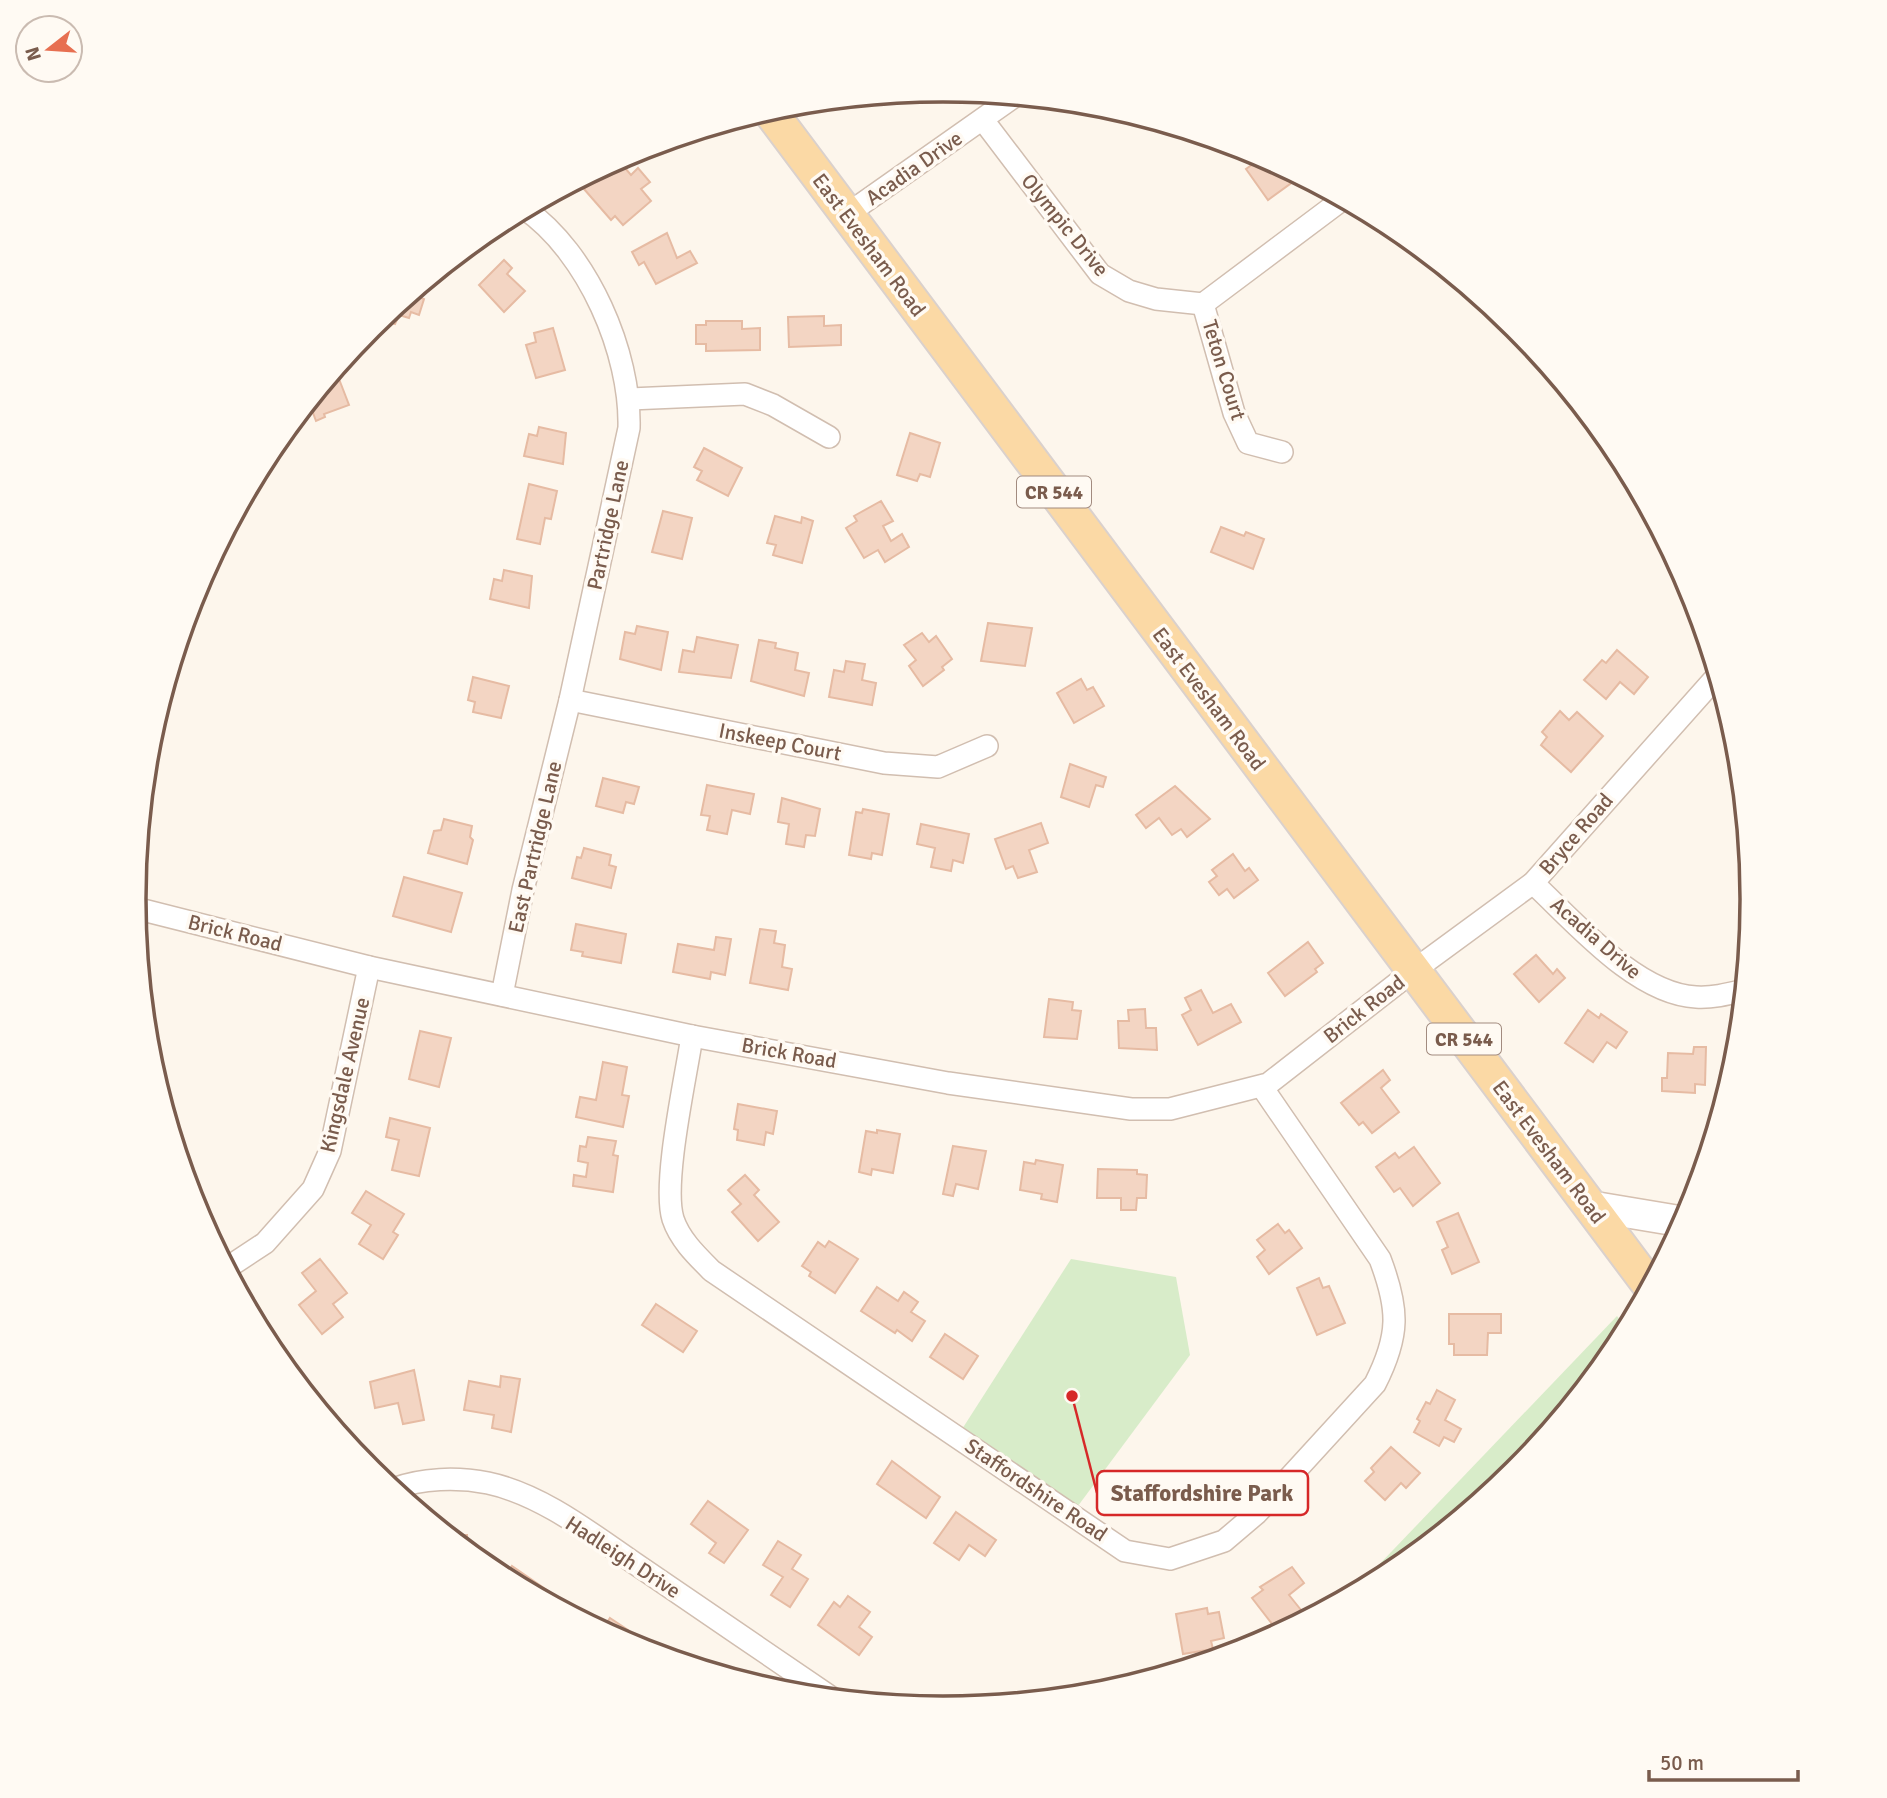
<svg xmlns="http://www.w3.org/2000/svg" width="1887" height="1798" viewBox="0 0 1887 1798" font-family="Signika,sans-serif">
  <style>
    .green { fill: #d8ecc9 }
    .building { fill: #f3d5c3; stroke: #e6bba3; stroke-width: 2 }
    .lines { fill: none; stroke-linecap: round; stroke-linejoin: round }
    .minor-casing { stroke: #d1beb0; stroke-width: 24 }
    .secondary-casing { stroke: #d6c0b0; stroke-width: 33 }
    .primary-casing { stroke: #dad1cd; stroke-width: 37 }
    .minor { stroke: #fff; stroke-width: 21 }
    .secondary { stroke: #fff; stroke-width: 30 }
    .primary { stroke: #fbd9a5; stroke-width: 33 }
    .labels { text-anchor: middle; stroke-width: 7; stroke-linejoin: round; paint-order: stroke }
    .shield { fill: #fffaf3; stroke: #a28b7f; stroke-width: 2 }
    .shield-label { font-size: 19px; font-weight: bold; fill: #7a5c4d }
    .street-label { font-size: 21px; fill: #7a5c4d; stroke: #fffaf3 }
    .rim { fill: none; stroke: #7a5c4d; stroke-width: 3.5 }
    .leader { fill: none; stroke: #d62828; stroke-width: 2.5 }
    .callout-dot { fill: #d62828; stroke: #fffaf3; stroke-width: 2.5 }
    .callout { fill: #fffaf3; stroke: #d62828; stroke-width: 2.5 }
    .callout-label { font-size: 23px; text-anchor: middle; font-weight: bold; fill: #7a5c4d }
  </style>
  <rect width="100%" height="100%" fill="#fdf6ec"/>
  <g class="green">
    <path d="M 1071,1259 L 1176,1277 L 1190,1355 L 1072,1514 L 957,1437 Z"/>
    <path d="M 1617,1316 L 1627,1329 L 1617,1349 L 1516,1472 L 1393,1572 L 1349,1596 Z"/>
  </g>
  <g class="building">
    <path d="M 1264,156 L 1301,176 L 1268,200 L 1246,169 Z"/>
    <path d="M 618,160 L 631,175 L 638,168 L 650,182 L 641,189 L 651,201 L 623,225 L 615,216 L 611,220 L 584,189 Z"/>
    <path d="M 667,233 L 677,258 L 690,251 L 697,263 L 656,284 L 644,262 L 639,265 L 632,252 Z"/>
    <path d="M 504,260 L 512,268 L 507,274 L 525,291 L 504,312 L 479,285 Z"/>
    <path d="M 419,287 L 416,296 L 424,299 L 419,315 L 411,312 L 409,318 L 399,315 L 395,324 L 380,319 Z"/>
    <path d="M 824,316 L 824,326 L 841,325 L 841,345 L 789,347 L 788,317 Z"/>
    <path d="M 706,321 L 742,321 L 742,329 L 760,328 L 760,350 L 706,351 L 706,344 L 696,344 L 696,325 L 706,325 Z"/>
    <path d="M 553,328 L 565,370 L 536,378 L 526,345 L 536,342 L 534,333 Z"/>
    <path d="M 339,379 L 349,405 L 324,414 L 325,417 L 316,421 L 309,402 L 324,384 Z"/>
    <path d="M 539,427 L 566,433 L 563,464 L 524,456 L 529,434 L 537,436 Z"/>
    <path d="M 910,433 L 940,443 L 930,477 L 920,474 L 917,481 L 897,475 Z"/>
    <path d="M 704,448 L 742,468 L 728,496 L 697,480 L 702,471 L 694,467 Z"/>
    <path d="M 529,484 L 557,491 L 551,519 L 545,518 L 540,544 L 517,539 Z"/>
    <path d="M 881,501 L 893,521 L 883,526 L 891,541 L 902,534 L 909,547 L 885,562 L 878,550 L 864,558 L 846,528 L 857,521 L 854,516 Z"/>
    <path d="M 663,511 L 692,518 L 682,559 L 652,552 Z"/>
    <path d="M 775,516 L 801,523 L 802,517 L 813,521 L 802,563 L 773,555 L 776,545 L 767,543 Z"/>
    <path d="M 1221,527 L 1244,536 L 1246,532 L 1264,539 L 1253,569 L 1211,552 Z"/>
    <path d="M 504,570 L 532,576 L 529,608 L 490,599 L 494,579 L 502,581 Z"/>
    <path d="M 988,623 L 1032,628 L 1025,666 L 981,661 Z"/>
    <path d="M 637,626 L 668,632 L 661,670 L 620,659 L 625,632 L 635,634 Z"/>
    <path d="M 922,633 L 929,642 L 936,636 L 952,659 L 942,667 L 944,670 L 923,686 L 909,666 L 916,660 L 904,645 Z"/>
    <path d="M 697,637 L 738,645 L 731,678 L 679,672 L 683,650 L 694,652 Z"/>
    <path d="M 759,640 L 776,643 L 775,648 L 798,653 L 795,670 L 809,673 L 804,696 L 751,681 Z"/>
    <path d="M 1617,650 L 1648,677 L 1634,694 L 1620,682 L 1606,699 L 1584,680 L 1602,660 L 1606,663 Z"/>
    <path d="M 846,661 L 865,664 L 862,680 L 876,683 L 872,705 L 829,697 L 834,670 L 844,672 Z"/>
    <path d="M 473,677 L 509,686 L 501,718 L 473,712 L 475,702 L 468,700 Z"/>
    <path d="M 1081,679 L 1087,690 L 1093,687 L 1104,706 L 1074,723 L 1057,693 Z"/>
    <path d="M 1560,711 L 1569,720 L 1577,712 L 1603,736 L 1571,772 L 1541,745 L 1547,737 L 1542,732 Z"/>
    <path d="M 1070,764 L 1106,777 L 1103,787 L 1096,785 L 1089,807 L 1061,797 Z"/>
    <path d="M 603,778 L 639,787 L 634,804 L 626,802 L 623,813 L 596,806 Z"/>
    <path d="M 707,785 L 754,794 L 750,814 L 732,810 L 727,834 L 707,830 L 710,816 L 701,815 Z"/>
    <path d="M 1175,786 L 1210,819 L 1187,837 L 1181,829 L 1172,835 L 1159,818 L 1146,828 L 1136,815 Z"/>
    <path d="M 782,798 L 820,809 L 815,836 L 806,835 L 804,847 L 786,844 L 789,824 L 778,822 Z"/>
    <path d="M 863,809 L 889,814 L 882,855 L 872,853 L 871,859 L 849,855 L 856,812 L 862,813 Z"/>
    <path d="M 444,819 L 472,826 L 470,837 L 473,840 L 467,864 L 428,853 L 434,831 L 441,830 Z"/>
    <path d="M 1041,823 L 1048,843 L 1029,850 L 1037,872 L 1018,878 L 1013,866 L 1006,869 L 995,839 Z"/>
    <path d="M 921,824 L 969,834 L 963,863 L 953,860 L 951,871 L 931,867 L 935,848 L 917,844 Z"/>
    <path d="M 584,848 L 611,855 L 609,865 L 616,867 L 611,888 L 572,878 L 577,857 L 581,858 Z"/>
    <path d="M 1233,854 L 1245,871 L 1249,868 L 1258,880 L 1234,898 L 1227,889 L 1219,895 L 1209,882 L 1217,876 L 1212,870 Z"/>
    <path d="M 404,877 L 462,893 L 451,932 L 393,916 Z"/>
    <path d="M 576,924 L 626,934 L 621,963 L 582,956 L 583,952 L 571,950 Z"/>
    <path d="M 760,929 L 776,931 L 774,943 L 785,945 L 782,967 L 792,969 L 788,990 L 750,983 Z"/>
    <path d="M 716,937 L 731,939 L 725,975 L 711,972 L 710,979 L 673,972 L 678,944 L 714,950 Z"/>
    <path d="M 1308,942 L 1323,963 L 1315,969 L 1317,972 L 1285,996 L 1268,973 Z"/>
    <path d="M 1536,955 L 1553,974 L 1557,969 L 1565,978 L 1539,1002 L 1514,974 Z"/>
    <path d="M 1201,990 L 1213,1013 L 1231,1004 L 1241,1022 L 1198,1045 L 1182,1015 L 1191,1010 L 1185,998 Z"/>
    <path d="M 1049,999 L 1073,1002 L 1072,1010 L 1081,1011 L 1077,1039 L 1044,1037 Z"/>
    <path d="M 1145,1009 L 1146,1028 L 1156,1028 L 1157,1050 L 1119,1048 L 1118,1021 L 1129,1021 L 1128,1010 Z"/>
    <path d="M 1588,1010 L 1599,1018 L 1601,1014 L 1627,1032 L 1616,1048 L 1607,1042 L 1593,1062 L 1565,1043 Z"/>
    <path d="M 420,1031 L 451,1038 L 439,1087 L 409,1079 Z"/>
    <path d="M 1694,1047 L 1706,1047 L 1705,1085 L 1695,1084 L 1695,1093 L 1662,1091 L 1662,1078 L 1667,1078 L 1668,1053 L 1693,1054 Z"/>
    <path d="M 603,1062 L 627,1067 L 622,1095 L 629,1096 L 623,1127 L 576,1117 L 580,1097 L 596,1100 Z"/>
    <path d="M 1383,1070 L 1390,1080 L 1381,1088 L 1399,1112 L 1372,1133 L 1363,1122 L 1359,1125 L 1341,1103 Z"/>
    <path d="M 738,1104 L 777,1111 L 773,1134 L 766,1132 L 764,1145 L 737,1140 L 738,1130 L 734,1129 Z"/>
    <path d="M 390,1118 L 430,1128 L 419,1176 L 392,1170 L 399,1140 L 386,1137 Z"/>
    <path d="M 877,1130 L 900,1134 L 893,1173 L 872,1169 L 871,1175 L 859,1172 L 866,1131 L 877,1133 Z"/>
    <path d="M 588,1137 L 616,1141 L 613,1155 L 618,1156 L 613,1192 L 573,1186 L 574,1175 L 586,1177 L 588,1163 L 578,1161 L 580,1146 L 586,1147 Z"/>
    <path d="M 953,1146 L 986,1151 L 978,1189 L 956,1184 L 953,1196 L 943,1194 Z"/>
    <path d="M 1414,1147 L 1440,1183 L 1413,1206 L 1400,1188 L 1394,1192 L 1376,1167 L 1395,1153 L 1399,1158 Z"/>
    <path d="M 1036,1160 L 1063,1165 L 1057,1202 L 1041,1199 L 1042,1194 L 1020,1190 L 1024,1162 L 1035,1164 Z"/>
    <path d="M 1098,1169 L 1137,1170 L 1137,1174 L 1147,1175 L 1146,1198 L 1137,1198 L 1136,1210 L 1121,1210 L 1121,1198 L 1097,1198 Z"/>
    <path d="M 745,1175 L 759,1190 L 754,1195 L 779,1222 L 758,1241 L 732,1212 L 741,1204 L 728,1190 Z"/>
    <path d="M 366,1191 L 404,1214 L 393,1232 L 398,1235 L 383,1259 L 359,1244 L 371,1225 L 352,1213 Z"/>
    <path d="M 1458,1213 L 1479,1262 L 1452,1274 L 1442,1250 L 1448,1247 L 1437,1222 Z"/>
    <path d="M 1278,1224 L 1285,1233 L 1289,1230 L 1302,1248 L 1269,1274 L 1257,1257 L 1265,1250 L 1257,1240 Z"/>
    <path d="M 829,1241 L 858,1259 L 835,1293 L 809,1276 L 811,1272 L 802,1266 L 818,1242 L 825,1247 Z"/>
    <path d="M 320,1259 L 347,1293 L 333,1304 L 343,1317 L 322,1334 L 299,1305 L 316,1291 L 302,1273 Z"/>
    <path d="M 1319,1278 L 1323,1288 L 1329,1286 L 1345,1323 L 1317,1335 L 1297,1288 Z"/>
    <path d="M 877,1287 L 898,1301 L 904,1292 L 918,1302 L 911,1312 L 925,1321 L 912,1341 L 897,1330 L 895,1333 L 861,1311 Z"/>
    <path d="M 256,1303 L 277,1340 L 268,1345 L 248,1308 Z"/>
    <path d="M 656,1304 L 697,1331 L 683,1352 L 642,1325 Z"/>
    <path d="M 1449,1314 L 1501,1314 L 1501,1333 L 1488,1333 L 1487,1355 L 1454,1355 L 1454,1344 L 1449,1344 Z"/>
    <path d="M 945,1334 L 978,1356 L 963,1379 L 930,1357 Z"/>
    <path d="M 414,1370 L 424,1420 L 403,1424 L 398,1403 L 375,1408 L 370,1382 Z"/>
    <path d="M 501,1376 L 520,1379 L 511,1432 L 492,1428 L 494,1415 L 464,1410 L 469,1381 L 500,1387 Z"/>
    <path d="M 1437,1390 L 1455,1400 L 1445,1420 L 1461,1429 L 1454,1442 L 1444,1437 L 1439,1446 L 1414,1432 L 1420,1421 L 1417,1419 L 1426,1402 L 1430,1404 Z"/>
    <path d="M 1391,1447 L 1420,1473 L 1406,1488 L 1401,1483 L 1385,1500 L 1365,1481 L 1374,1472 L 1371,1468 Z"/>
    <path d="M 892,1461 L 940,1497 L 926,1518 L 877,1484 Z"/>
    <path d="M 708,1501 L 748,1530 L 724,1563 L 709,1553 L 716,1543 L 691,1524 Z"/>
    <path d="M 956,1512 L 996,1540 L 985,1556 L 969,1545 L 959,1560 L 934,1543 Z"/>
    <path d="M 449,1535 L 467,1535 L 468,1551 Z"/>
    <path d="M 778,1541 L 801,1555 L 792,1569 L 808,1579 L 790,1607 L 771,1595 L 783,1577 L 763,1565 Z"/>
    <path d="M 512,1566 L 554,1595 L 549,1602 L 504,1578 Z"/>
    <path d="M 1292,1567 L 1304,1583 L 1289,1595 L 1301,1610 L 1276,1629 L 1252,1598 L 1263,1590 L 1260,1587 Z"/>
    <path d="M 848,1596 L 870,1612 L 859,1627 L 872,1637 L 859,1655 L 818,1625 L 834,1602 L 840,1607 Z"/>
    <path d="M 1207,1608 L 1208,1614 L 1219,1612 L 1224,1638 L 1211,1641 L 1213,1649 L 1183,1654 L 1176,1614 Z"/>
    <path d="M 610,1618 L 628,1630 L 621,1641 L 602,1630 Z"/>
  </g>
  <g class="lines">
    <g class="minor-casing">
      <g id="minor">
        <path d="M 983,120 L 1100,274 L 1129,291 L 1156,299 L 1203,304 L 1343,199"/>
        <path d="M 846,215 L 1015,96"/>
        <path d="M 1203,304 L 1234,413 L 1248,443 L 1282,452"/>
        <path d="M 630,399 L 745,394 L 773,405 L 829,437"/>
        <path d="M 570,700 L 884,763 L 938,767 L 987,746"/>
        <path d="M 1533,883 C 1575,922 1636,994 1696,997 C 1713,998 1728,994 1744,990"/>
        <path d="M 135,908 L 369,967 L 692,1036 L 948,1083 L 1131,1109 L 1170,1109 L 1268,1084 L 1413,971 L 1533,883 L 1718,675"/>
        <path d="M 502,995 L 523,890 L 570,700 L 629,428 C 631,353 588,253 525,209"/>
        <path d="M 692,1036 C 686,1077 662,1183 673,1219 C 680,1240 697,1256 712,1271 L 1125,1551 L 1170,1559 L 1224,1541 L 1257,1513 L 1375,1384 C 1400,1335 1399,1309 1380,1259 L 1262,1087"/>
        <path d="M 227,1268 L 265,1243 L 313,1189 L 330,1151 L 369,967"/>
        <path d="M 393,1489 C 422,1478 457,1477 488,1483 C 545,1495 598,1539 646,1571 C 708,1613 770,1656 832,1698"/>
      </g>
    </g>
    <g class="secondary-casing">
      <path id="secondary" d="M 1589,1206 L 1685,1222"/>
    </g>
    <g class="primary-casing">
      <path id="primary" d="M 769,110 L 1650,1286"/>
    </g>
    <use href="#minor" class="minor"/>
    <use href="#secondary" class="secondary"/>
    <use href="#primary" class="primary"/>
  </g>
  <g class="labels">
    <g class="shield">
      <rect x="1017" y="476.5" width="74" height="31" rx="5"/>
      <rect x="1427" y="1023.5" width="74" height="31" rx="5"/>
    </g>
    <g class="shield-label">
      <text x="1054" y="499">CR 544</text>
      <text x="1464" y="1046">CR 544</text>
    </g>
    <g class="street-label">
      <text transform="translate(914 168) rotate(-35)" y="7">Acadia Drive</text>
      <text transform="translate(1065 225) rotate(51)" y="7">Olympic Drive</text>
      <text transform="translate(869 245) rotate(53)" y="7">East Evesham Road</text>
      <text transform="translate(1224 370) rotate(73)" y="7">Teton Court</text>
      <text transform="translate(608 525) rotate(-78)" y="7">Partridge Lane</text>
      <text transform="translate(1209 699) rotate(53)" y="7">East Evesham Road</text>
      <text transform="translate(780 742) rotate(11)" y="7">Inskeep Court</text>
      <text transform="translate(1576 834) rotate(-49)" y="7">Bryce Road</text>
      <text transform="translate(535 847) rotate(-77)" y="7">East Partridge Lane</text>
      <text transform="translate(235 933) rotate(14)" y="7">Brick Road</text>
      <text transform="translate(1596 938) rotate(41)" y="7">Acadia Drive</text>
      <text transform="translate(1364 1009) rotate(-38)" y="7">Brick Road</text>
      <text transform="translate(789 1053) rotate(10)" y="7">Brick Road</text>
      <text transform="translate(345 1075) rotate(-77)" y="7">Kingsdale Avenue</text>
      <text transform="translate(1549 1152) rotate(53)" y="7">East Evesham Road</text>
      <text transform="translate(1036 1490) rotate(34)" y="7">Staffordshire Road</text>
      <text transform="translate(623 1557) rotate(33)" y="7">Hadleigh Drive</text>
    </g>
  </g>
  <path d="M0 0H1887V1798H0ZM146 899a797 797 0 1 1 1594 0a797 797 0 1 1-1594 0Z" fill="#fffaf3" fill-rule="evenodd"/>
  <path class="rim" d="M146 899a797 797 0 1 1 1594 0a797 797 0 1 1-1594 0Z"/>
  <path class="leader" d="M1072 1396L1097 1493"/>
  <circle class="callout-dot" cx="1072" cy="1396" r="7"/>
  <rect class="callout" x="1097" y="1471" width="211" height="44" rx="7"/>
  <g class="callout-label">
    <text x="1202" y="1501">Staffordshire Park</text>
  </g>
  <g transform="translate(49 49) rotate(253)"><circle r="33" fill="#fffaf3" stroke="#cabbb1" stroke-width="2"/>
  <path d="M0-5L12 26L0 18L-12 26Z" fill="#e76f51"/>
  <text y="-10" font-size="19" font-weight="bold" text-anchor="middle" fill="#7a5c4d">N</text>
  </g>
  <path d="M1649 1770v10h149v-10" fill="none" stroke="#7a5c4d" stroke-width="3.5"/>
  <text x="1660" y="1770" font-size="21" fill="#7a5c4d" stroke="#fffaf3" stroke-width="5" paint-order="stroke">50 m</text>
</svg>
